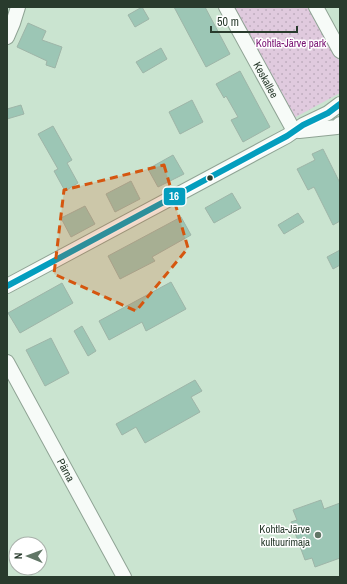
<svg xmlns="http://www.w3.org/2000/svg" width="347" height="584" viewBox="0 0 347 584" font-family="'Archivo Narrow',sans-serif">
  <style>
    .grass { fill: url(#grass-dots) }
    .building { fill: #9cc6b5; stroke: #9eb5a8 }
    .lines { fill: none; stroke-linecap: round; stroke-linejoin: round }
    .street-casing { stroke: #8fa394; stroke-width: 16 }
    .street { stroke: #f7fbf8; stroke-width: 14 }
    .bus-1-casing { stroke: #fff; stroke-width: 9 }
    .bus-1 { stroke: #049ebe; stroke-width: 6 }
    .marked { fill: #d5560f; fill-opacity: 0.2; stroke: #d5560f; stroke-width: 3; stroke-dasharray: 8 5; stroke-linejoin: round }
    .bus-dot { fill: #293b2d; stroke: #fff; stroke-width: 1.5 }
    .poi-dot { fill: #617666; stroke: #fff; stroke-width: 1.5 }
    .labels { text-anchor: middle; stroke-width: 3; stroke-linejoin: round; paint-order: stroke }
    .park-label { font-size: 11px; fill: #781072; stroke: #fff }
    .street-label { font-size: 11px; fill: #293b2d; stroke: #fff }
    .poi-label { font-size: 11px; fill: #293b2d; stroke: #fff; text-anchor: end }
    .line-badge { stroke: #fff; stroke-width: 1.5 }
    .badge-label { font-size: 11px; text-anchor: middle; font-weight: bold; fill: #fff }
  </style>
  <defs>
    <pattern id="grass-dots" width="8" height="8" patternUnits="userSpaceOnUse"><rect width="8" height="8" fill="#e0cade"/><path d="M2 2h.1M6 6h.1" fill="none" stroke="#c0aebf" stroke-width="1.8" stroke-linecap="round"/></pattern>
  </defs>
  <rect width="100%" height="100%" fill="#cae4d0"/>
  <path class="grass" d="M 233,7 L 310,7 L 340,62 L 340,93 L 294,118 Z"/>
  <g class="building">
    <path d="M 142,7 L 149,19 L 135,27 L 128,15 Z"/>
    <path d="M 174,7 L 205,7 L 230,54 L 206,67 Z"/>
    <path d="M 28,23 L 46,31 L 42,40 L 62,47 L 55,68 L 46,65 L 47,61 L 17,47 Z"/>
    <path d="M 161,48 L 167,59 L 143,73 L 136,62 Z"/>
    <path d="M 240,71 L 270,127 L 243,142 L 231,120 L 238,117 L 226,96 L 224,98 L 216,84 Z"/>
    <path d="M 192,100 L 203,122 L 180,134 L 169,112 Z"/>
    <path d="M 21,105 L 24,114 L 7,119 L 7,109 Z"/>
    <path d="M 53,126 L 72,160 L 67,163 L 78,183 L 65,191 L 54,171 L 58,169 L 38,134 Z"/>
    <path d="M 323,149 L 340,183 L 340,221 L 333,225 L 314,187 L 308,190 L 297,169 L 315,160 L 312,154 Z"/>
    <path d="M 173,155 L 184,174 L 158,187 L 148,169 Z"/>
    <path d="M 131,181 L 140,199 L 115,212 L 106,194 Z"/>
    <path d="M 232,193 L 241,208 L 214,223 L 205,208 Z"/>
    <path d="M 85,206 L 95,224 L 71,237 L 61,218 Z"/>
    <path d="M 298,213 L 304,222 L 284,234 L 278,225 Z"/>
    <path d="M 181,217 L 191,235 L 152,257 L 155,261 L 120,279 L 108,256 Z"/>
    <path d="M 340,250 L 340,265 L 333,269 L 327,257 Z"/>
    <path d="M 171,282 L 186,309 L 146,331 L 142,322 L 109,340 L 99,321 Z"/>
    <path d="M 62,283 L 73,303 L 20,333 L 8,313 Z"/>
    <path d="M 82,326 L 96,351 L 88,356 L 74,331 Z"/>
    <path d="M 51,338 L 69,373 L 45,386 L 26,350 Z"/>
    <path d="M 195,380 L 202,391 L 191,397 L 200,412 L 145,443 L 136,427 L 122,435 L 116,424 Z"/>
    <path d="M 321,500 L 324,509 L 340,503 L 340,558 L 315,567 L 312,558 L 305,560 L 291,522 L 297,520 L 293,510 Z"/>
  </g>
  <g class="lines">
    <g class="street-casing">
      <g id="street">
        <path id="s1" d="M 226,7 L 294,131"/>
        <path d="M 316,7 L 340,51"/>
        <path d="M 7,37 L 13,23 L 18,7"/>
        <path d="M 299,131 L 337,127 L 340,124"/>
        <path d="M 7,286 L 287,136 L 303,125 L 328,113 L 340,104"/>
        <path id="s2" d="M 7,362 L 124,577"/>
      </g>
    </g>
    <use href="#street" class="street"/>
    <g class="bus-1-casing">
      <path id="bus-1" d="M 7,286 L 287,136 L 303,125 L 328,113 L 340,104"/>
    </g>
    <use href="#bus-1" class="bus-1"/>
  </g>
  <path class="marked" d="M 164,165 L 188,248 L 136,311 L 54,274 L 64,190 Z"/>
  <circle class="bus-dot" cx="210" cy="178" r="3.5"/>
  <circle class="poi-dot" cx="318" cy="535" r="4"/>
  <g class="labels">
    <g class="park-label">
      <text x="291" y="47">Kohtla-Järve park</text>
    </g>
    <g class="street-label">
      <text dy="4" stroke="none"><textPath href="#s1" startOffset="83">Keskallee</textPath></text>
      <text dy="4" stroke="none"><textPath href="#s2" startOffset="123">Pärna</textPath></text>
    </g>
    <g class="poi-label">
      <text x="310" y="533">Kohtla-Järve<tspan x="310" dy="13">kultuurimaja</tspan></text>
    </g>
  </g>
  <rect class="line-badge" x="163" y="187" width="23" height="19" rx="4" fill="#049ebe"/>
  <g class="badge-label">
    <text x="174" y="200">16</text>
  </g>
  <rect width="347" height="584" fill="none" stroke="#293b2d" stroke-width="16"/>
  <g transform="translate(28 556) rotate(271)"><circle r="19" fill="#ffffff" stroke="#a9b1ab"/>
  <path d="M0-3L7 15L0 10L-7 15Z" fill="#617666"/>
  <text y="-6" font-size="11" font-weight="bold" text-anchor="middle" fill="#293b2d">N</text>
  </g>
  <path d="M211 26v6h86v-6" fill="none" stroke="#293b2d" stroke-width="2"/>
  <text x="217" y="26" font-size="12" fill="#293b2d" stroke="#ffffff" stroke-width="3" paint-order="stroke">50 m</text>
</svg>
